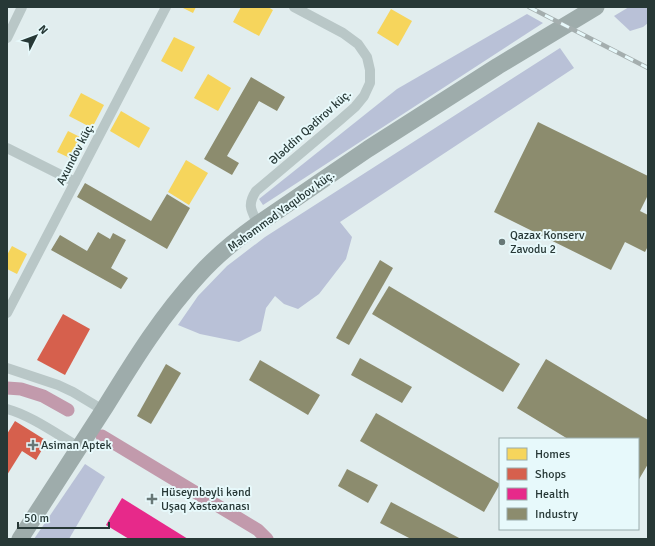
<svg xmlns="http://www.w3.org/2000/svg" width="655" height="546" viewBox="0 0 655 546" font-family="Signika,sans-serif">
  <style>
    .green { fill: #b9c1d7 }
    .homes { fill: #f6d55c }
    .shops { fill: #d6604d }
    .health { fill: #e7298a }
    .industry { fill: #8c8c6e }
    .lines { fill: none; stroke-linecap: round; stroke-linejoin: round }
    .canal { stroke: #c29aac; stroke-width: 13 }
    .minor { stroke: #b9c7c7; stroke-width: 10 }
    .primary { stroke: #9eacab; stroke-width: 17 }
    .rail-casing { stroke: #a4aeae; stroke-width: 4.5 }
    .rail { stroke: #e7f9fb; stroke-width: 3; stroke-dasharray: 9; stroke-linecap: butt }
    .poi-dot { fill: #687776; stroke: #e7f9fb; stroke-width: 1.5 }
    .labels { text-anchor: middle; stroke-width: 4; stroke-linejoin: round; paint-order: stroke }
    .street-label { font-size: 12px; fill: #273836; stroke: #e7f9fb }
    .poi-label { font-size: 12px; fill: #273836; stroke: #e7f9fb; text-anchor: start }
  </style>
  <rect width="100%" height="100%" fill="#e1edee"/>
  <g class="green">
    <path d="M 629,7 L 648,7 L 648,23 L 643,27 L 630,31 L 614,16 Z"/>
    <path d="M 527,14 L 543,23 L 263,205 L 259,199 L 397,89 Z"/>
    <path d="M 560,48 L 574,68 L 340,222 L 352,237 L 346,259 L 319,294 L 298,309 L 284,304 L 275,296 L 266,308 L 261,331 L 239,342 L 200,334 L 178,325 L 198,296 L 227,266 L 265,237 Z"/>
    <path d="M 85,464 L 105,477 L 69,539 L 34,539 Z"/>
  </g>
  <g class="homes">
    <path d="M 181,7 L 196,7 L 193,13 Z"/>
    <path d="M 241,7 L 268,7 L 273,10 L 259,36 L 233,22 Z"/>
    <path d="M 391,9 L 412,21 L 398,46 L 377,33 Z"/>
    <path d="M 174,37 L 195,47 L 182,72 L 161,61 Z"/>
    <path d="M 208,74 L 231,88 L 218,111 L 194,98 Z"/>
    <path d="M 81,93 L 104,105 L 92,128 L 69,116 Z"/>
    <path d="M 121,111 L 150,128 L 139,148 L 110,131 Z"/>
    <path d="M 68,131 L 84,139 L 74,160 L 57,152 Z"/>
    <path d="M 186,160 L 208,173 L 189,205 L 168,192 Z"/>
    <path d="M 12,246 L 27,254 L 17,274 L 7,269 L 7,255 Z"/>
  </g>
  <g class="shops">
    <path d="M 63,314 L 90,329 L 65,375 L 37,360 Z"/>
    <path d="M 15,421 L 47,441 L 36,460 L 22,451 L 7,475 L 7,434 Z"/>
  </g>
  <path class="health" d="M 122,498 L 188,539 L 129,539 L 106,525 Z"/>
  <g class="industry">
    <path d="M 251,77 L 285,97 L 277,111 L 259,101 L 227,156 L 239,163 L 232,175 L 204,159 Z"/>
    <path d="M 538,122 L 648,176 L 648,195 L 640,211 L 648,215 L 648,246 L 645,252 L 625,242 L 611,270 L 494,212 Z"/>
    <path d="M 85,183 L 151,221 L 167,194 L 190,208 L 167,249 L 77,197 Z"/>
    <path d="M 98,232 L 110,239 L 113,233 L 126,240 L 111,268 L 128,278 L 121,289 L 51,250 L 60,235 L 87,251 Z"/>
    <path d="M 380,260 L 393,268 L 349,345 L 336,338 Z"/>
    <path d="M 389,286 L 520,364 L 503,392 L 372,314 Z"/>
    <path d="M 360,358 L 412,387 L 402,403 L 351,375 Z"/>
    <path d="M 546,359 L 648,420 L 648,464 L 638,481 L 638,439 L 568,439 L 517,408 Z"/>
    <path d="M 260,360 L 320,395 L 308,415 L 249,380 Z"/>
    <path d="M 166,364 L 181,373 L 151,424 L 137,416 Z"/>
    <path d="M 376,413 L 500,484 L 484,512 L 360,441 Z"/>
    <path d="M 347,469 L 378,485 L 368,503 L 338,486 Z"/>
    <path d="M 391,502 L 461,539 L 411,539 L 380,523 Z"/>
  </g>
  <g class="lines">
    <g class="canal">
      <path d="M 7,388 L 21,389 L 43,396 L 68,410"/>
      <path d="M 102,436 L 258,530 L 267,539"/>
    </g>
    <g class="minor">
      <path d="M 7,38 L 22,7"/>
      <path d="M 7,148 L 75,182"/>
      <path d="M 258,224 C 251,210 247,205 256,191 L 339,121 L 355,107 L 364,96 L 370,83 L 370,70 L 367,57 L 358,44 L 343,33 L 294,7"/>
      <path d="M 7,313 L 166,7"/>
      <path d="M 7,368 L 58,385 L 73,392 L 103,410"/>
      <path d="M 7,409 C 30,415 58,435 79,447"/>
    </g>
    <path class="primary" d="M 20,539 C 48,496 76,452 104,409 C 133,362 161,316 199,275 C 216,256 237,239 258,224 L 368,149 L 498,66 L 596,7"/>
    <g class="rail-casing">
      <path id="rail" d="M 529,7 L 648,68"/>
    </g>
    <use href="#rail" class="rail"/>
  </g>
  <g class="poi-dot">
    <circle cx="502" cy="242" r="4"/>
    <path d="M31 439h4v4h4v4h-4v4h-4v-4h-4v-4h4z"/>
    <path d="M150 493h4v4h4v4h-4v4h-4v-4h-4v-4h4z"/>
  </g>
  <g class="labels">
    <g class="street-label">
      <text transform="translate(310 127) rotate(-42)" y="4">Ələddin Qədirov küç.</text>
      <text transform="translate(75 154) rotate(-63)" y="4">Axundov küç.</text>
      <text transform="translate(281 211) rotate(-36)" y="4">Məhəmməd Yaqubov küç.</text>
    </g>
    <g class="poi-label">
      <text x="510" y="239">Qazax Konserv<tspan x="510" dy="14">Zavodu 2</tspan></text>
      <text x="41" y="449">Asiman Aptek</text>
      <text x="161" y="496">Hüseynbəyli kənd<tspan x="161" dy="14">Uşaq Xəstəxanası</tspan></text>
    </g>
  </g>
  <rect width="655" height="546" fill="none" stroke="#273836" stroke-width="16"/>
  <rect x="499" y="438" width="140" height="92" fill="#e7f9fb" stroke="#9aacac"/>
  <rect x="507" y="448" width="20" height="12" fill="#f6d55c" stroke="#9aacac"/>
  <text x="535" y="458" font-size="12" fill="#273836">Homes</text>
  <rect x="507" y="468" width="20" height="12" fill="#d6604d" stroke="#9aacac"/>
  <text x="535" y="478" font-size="12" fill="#273836">Shops</text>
  <rect x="507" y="488" width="20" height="12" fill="#e7298a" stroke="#9aacac"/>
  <text x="535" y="498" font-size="12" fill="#273836">Health</text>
  <rect x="507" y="508" width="20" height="12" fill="#8c8c6e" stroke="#9aacac"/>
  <text x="535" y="518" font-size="12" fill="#273836">Industry</text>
  <g transform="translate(36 36) rotate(48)" stroke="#e7f9fb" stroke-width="3" paint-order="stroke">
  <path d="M0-3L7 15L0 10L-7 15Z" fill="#273836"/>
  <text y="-6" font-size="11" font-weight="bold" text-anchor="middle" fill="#273836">N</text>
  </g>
  <path d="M18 522v6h91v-6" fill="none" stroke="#273836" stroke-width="2"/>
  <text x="24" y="522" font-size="12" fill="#273836" stroke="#e7f9fb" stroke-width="3" paint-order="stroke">50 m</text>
</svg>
